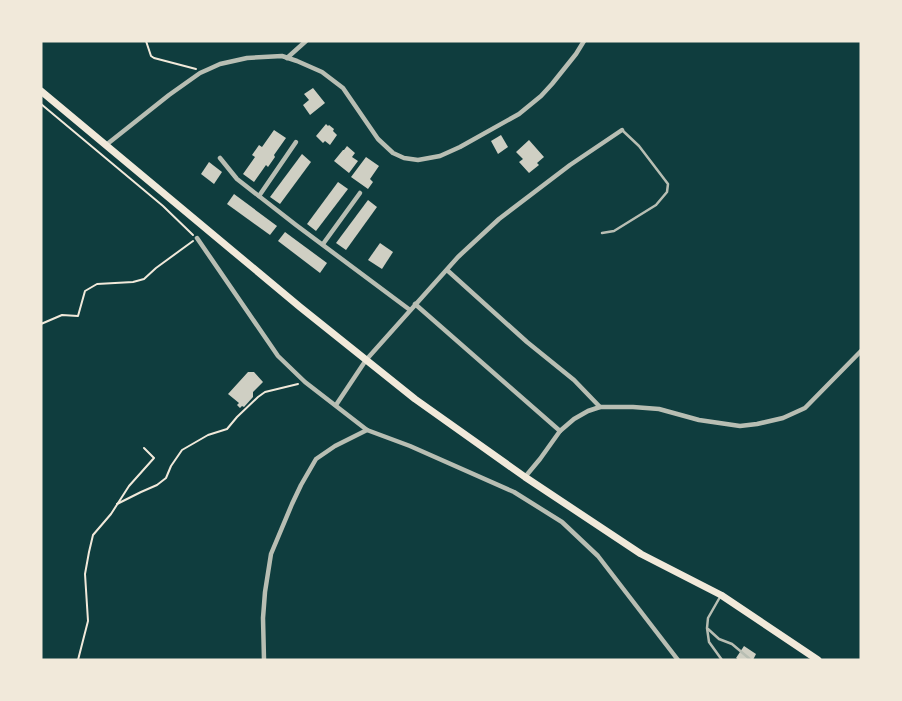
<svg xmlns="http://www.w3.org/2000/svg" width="902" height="701" viewBox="0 0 902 701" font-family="Signika,sans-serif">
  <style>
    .building { fill: #cfcfc3 }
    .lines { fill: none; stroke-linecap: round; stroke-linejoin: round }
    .path { stroke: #f1e9da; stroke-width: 2 }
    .service { stroke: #b8beb3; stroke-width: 2.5 }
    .minor { stroke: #b8beb3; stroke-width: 4.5 }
    .primary { stroke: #f1e9da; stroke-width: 7 }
  </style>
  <rect width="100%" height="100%" fill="#0f3d3e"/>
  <g class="building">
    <path d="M 313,88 L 325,103 L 310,115 L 303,105 L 309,100 L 304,94 Z"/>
    <path d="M 326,124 L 328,126 L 329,125 L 334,129 L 333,131 L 337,135 L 330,145 L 325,141 L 323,143 L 316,136 Z"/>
    <path d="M 274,130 L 286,138 L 274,155 L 275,157 L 268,167 L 266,165 L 254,182 L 243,174 L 255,157 L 252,155 L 259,145 L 262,147 Z"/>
    <path d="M 501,135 L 508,147 L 498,154 L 491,141 Z"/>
    <path d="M 529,140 L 544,157 L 537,163 L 539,165 L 529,173 L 519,162 L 523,159 L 516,152 Z"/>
    <path d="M 347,146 L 355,153 L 352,157 L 358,161 L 349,173 L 334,161 L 343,150 L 344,150 Z"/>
    <path d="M 302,154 L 311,162 L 280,204 L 270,197 Z"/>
    <path d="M 366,157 L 379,166 L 370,179 L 373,182 L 368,189 L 351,177 Z"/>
    <path d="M 209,162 L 222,172 L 214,184 L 201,174 Z"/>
    <path d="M 338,182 L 348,189 L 316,231 L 307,224 Z"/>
    <path d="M 234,194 L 277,226 L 270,235 L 227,204 Z"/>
    <path d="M 368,200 L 377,207 L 346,250 L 336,243 Z"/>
    <path d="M 285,232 L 327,263 L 320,273 L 278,241 Z"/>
    <path d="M 380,243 L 393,252 L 382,269 L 368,260 Z"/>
    <path d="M 248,372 L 254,372 L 263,382 L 253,392 L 253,397 L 244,407 L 242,406 L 240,408 L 237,405 L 239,403 L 228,394 Z"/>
    <path d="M 744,646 L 756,654 L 753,660 L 739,660 L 736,658 Z"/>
  </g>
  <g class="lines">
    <g class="path">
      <path d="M 146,41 L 151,56 L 154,58 L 196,69"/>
      <path d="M 41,104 L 163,206 L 193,235"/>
      <path d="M 41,324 L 62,315 L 78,316 L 85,291 L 97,284 L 133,282 L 144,279 L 156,268 L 193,241"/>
      <path d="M 117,504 L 141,492 L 157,485 L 166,478 L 171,466 L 182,450 L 208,435 L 227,429 L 237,417 L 258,397 L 265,392 L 298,384"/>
      <path d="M 78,660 L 88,621 L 85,574 L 89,552 L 93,535 L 111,514 L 129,486 L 154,458 L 144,448"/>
    </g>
    <g class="service">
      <path d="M 602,233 L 614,231 L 656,205 L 667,192 L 668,184 L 639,146 L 622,130"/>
      <path d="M 720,597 L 708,618 L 707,628 L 709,642 L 722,660"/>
      <path d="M 708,629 L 719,639 L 732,644 L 751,660"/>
    </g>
    <g class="minor">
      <path d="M 287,58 L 306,41"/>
      <path d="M 106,145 L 169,95 L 200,73 L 209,69 L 220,64 L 247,58 L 282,56 L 297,61 L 322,72 L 343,88 L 378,139 L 393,153 L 404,158 L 418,160 L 440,156 L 460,147 L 519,114 L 541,96 L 552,84 L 576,54 L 584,41"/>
      <path d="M 220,158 L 237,179 L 296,225 L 410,310"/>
      <path d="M 259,196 L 296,142"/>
      <path d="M 197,238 L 278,356 L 305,382 L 367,430 L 410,446 L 514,492 L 562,522 L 598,556 L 678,660"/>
      <path d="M 323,244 L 360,193"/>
      <path d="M 447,270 L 527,342 L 574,380 L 600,407"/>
      <path d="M 415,304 L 560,431"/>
      <path d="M 336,405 L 366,360 L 458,257 L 499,219 L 570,165 L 622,130"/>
      <path d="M 525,477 L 540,459 L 560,431 L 574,419 L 588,411 L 600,407 L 633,407 L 659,409 L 699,420 L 740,426 L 757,424 L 783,418 L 805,408 L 861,351"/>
      <path d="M 264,660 L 263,618 L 265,592 L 271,554 L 292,504 L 301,485 L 316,459 L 335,446 L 367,430"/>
    </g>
    <path class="primary" d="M 41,91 L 300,307 L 415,399 L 525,477 L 641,554 L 721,595 L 818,660"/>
  </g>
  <rect width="902" height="701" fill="none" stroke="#f1e9da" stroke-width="85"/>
</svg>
